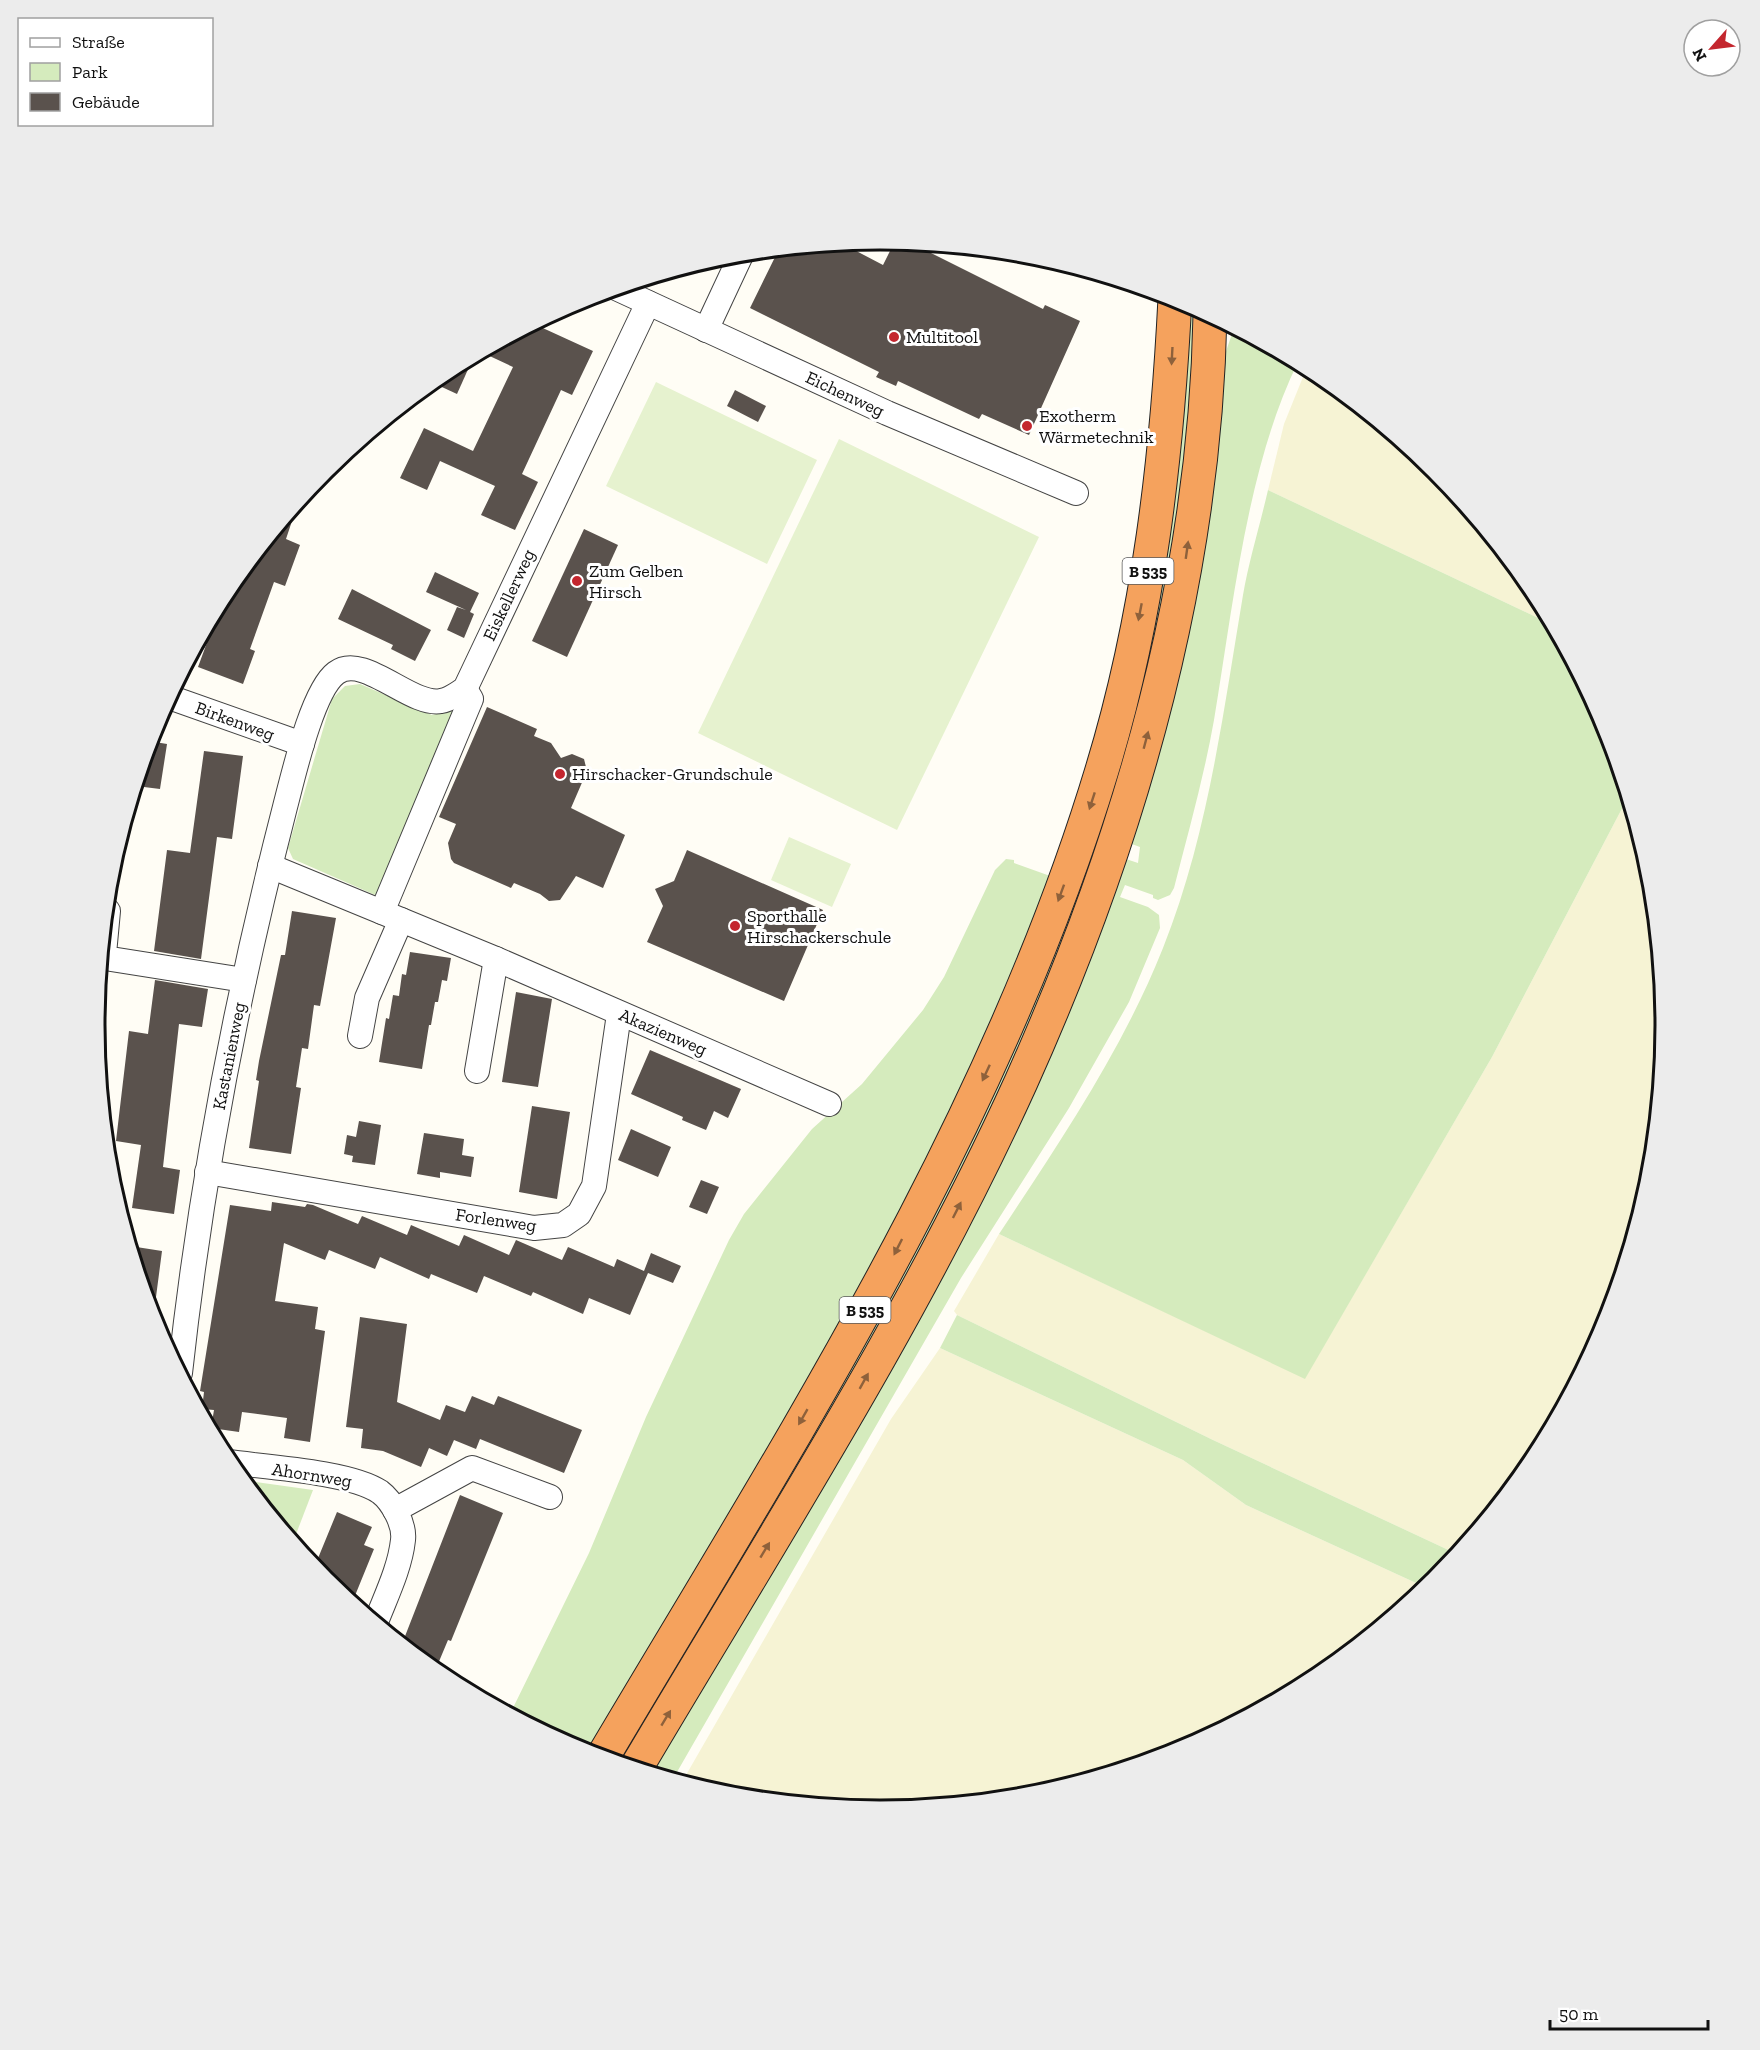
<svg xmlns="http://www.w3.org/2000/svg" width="1760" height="2050" viewBox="0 0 1760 2050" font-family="'Zilla Slab',serif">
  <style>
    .farmland { fill: #f6f3d4 }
    .green { fill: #d5ebbd }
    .pitch { fill: #e6f2cf }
    .building { fill: #5a524d }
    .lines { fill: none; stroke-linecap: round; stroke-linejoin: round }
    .minor-casing { stroke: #444; stroke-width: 26 }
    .highway-casing { stroke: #222; stroke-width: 35 }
    .minor { stroke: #fff; stroke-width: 24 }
    .highway { stroke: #f5a25d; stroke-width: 33 }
    .oneway { fill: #8e613b }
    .poi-dot { fill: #c4262e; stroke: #fff; stroke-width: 2 }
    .labels { text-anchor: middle; stroke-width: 6; stroke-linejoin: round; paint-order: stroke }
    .shield { fill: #fff; stroke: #585858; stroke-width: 1.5 }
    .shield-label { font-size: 16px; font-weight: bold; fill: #111 }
    .poi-label { font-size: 18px; fill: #111; stroke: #fff; text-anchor: start }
    .street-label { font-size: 18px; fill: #111; stroke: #fff }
    .rim { fill: none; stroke: #111; stroke-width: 3 }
  </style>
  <rect width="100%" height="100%" fill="#fffdf5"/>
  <g class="farmland">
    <path d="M 1307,367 L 1436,470 L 1533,589 L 1553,625 L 1268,490 L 1284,424 Z"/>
    <path d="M 1628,797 L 1650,872 L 1665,1025 L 1650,1179 L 1606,1326 L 1533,1462 L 1457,1554 L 1213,1440 L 957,1315 L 954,1311 L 999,1234 L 1305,1378 L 1492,1057 Z"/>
    <path d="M 940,1348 L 1183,1460 L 1246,1505 L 1427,1588 L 1316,1678 L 1180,1751 L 1033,1795 L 880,1810 L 726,1795 L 682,1782 L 891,1419 Z"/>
  </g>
  <g class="green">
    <path d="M 1187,303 L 1195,307 C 1190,426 1179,547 1152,663 C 1058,1064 830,1414 623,1764 L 616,1762 L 1070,911 Z"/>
    <path d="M 1234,328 L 1298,362 C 1247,466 1233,607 1214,720 C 1204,777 1188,833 1174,888 L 1170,895 L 1158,900 L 1153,898 L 1153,895 L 1125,885 L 1120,897 L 1148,907 L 1159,915 L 1160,928 L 1129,1002 L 1069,1108 L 961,1278 L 673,1779 L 650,1772 L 1123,858 L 1138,863 L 1140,847 L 1129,843 L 1222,363 Z"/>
    <path d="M 1268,490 L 1553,625 L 1606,725 L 1628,797 L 1492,1057 L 1305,1379 L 999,1234 C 1059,1143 1122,1051 1163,948 C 1208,835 1223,714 1243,595 C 1249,560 1260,525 1268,490 Z"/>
    <path d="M 360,684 L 432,715 L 464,707 L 382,898 L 293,859 L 288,848 L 332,699 L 345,686 Z"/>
    <path d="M 1006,859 L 1014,860 L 1014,863 L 1053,877 L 988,1036 L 869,1274 L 589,1754 L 579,1751 L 510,1714 L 589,1553 L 646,1417 L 729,1240 L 744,1214 L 812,1129 L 862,1084 L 923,1010 L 944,977 L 995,870 Z"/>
    <path d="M 957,1315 L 1213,1440 L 1457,1554 L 1427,1588 L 1246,1505 L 1183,1460 L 940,1348 Z"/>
    <path d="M 242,1480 L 313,1490 L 293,1542 Z"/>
  </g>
  <g class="pitch">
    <path d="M 656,382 L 817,460 L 767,564 L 606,486 Z"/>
    <path d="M 839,439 L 1039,537 L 897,830 L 698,733 Z"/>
    <path d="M 789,837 L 851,864 L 832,907 L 771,880 Z"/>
  </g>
  <g class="building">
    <path d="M 895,241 L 911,243 L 1043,309 L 1045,305 L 1080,321 L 1029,435 L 982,414 L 979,419 L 898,381 L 896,386 L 876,377 L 879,372 L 750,308 L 779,249 L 841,243 L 883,265 Z"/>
    <path d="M 534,324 L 593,351 L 572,395 L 561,390 L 522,474 L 538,482 L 515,530 L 481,515 L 495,486 L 440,461 L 427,490 L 400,478 L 424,428 L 473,451 L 513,367 L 481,352 Z"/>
    <path d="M 474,356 L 457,394 L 431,382 L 444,372 Z"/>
    <path d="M 735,390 L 766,406 L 758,422 L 727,406 Z"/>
    <path d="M 295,505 L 297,506 L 286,539 L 300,545 L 285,586 L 274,582 L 250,649 L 255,651 L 243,684 L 198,667 L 227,588 Z"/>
    <path d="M 584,529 L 618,545 L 567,657 L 532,641 Z"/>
    <path d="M 435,572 L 479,593 L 470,612 L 474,614 L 464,638 L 447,630 L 457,607 L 466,610 L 426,592 Z"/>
    <path d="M 352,589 L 431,630 L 415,661 L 391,649 L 393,645 L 338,619 Z"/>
    <path d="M 487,707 L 537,729 L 534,736 L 551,743 L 561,758 L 572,754 L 584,759 L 587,771 L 571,808 L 625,835 L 603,888 L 576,876 L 560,900 L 549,901 L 540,894 L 514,883 L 511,888 L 454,863 L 451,859 L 448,843 L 456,824 L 439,817 Z"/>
    <path d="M 149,741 L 167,744 L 160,789 L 136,786 Z"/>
    <path d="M 204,751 L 243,756 L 232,839 L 217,837 L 201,959 L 154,951 L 167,850 L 190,853 Z"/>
    <path d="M 687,850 L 823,910 L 784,1001 L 647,942 L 663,906 L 655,889 L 674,881 Z"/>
    <path d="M 292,911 L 336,918 L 320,1006 L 314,1005 L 308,1049 L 302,1048 L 296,1087 L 301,1088 L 291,1154 L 249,1148 L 259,1081 L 256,1080 L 259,1061 L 281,955 L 285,955 Z"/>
    <path d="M 410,952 L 451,958 L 447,981 L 442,980 L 438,1002 L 435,1002 L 431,1025 L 429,1025 L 422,1069 L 379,1062 L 386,1018 L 389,1019 L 393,995 L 399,996 L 402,974 L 406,975 Z"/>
    <path d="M 155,980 L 208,989 L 202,1027 L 179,1024 L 163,1167 L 180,1170 L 174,1214 L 132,1208 L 141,1145 L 116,1141 L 129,1031 L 148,1034 Z"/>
    <path d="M 516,992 L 552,999 L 538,1087 L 502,1082 Z"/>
    <path d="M 650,1050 L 741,1089 L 728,1118 L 714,1111 L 706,1130 L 682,1120 L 683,1117 L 631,1094 Z"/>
    <path d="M 532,1106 L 570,1112 L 557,1199 L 519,1192 Z"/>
    <path d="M 359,1121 L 381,1125 L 375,1165 L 352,1162 L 353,1156 L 344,1154 L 347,1135 L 356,1137 Z"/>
    <path d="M 631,1129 L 671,1147 L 658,1177 L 618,1160 Z"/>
    <path d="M 424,1133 L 464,1139 L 462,1155 L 474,1157 L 471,1177 L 440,1172 L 440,1178 L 417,1174 Z"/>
    <path d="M 701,1180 L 719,1187 L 707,1214 L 689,1207 Z"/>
    <path d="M 272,1202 L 305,1207 L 307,1204 L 313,1205 L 358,1224 L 362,1216 L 407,1235 L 411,1225 L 459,1246 L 464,1235 L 509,1255 L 516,1240 L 562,1260 L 568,1247 L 614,1267 L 617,1259 L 644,1271 L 651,1253 L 681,1266 L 673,1283 L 648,1273 L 630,1315 L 589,1298 L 583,1314 L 533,1292 L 531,1296 L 484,1276 L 477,1293 L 431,1274 L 429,1279 L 380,1257 L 375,1269 L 329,1250 L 325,1260 L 284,1243 L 275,1301 L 318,1307 L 315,1329 L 325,1331 L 310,1442 L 284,1438 L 287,1418 L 242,1412 L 239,1432 L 211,1428 L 214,1410 L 202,1409 L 204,1392 L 200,1391 L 230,1205 L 271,1211 Z"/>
    <path d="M 130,1246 L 162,1251 L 153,1320 L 134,1258 Z"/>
    <path d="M 360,1317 L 407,1324 L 397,1402 L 440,1420 L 446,1405 L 465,1412 L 472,1396 L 494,1405 L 498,1396 L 582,1430 L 564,1473 L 480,1439 L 476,1449 L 454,1440 L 447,1456 L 429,1448 L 421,1467 L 383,1451 L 361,1448 L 363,1429 L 346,1427 Z"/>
    <path d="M 460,1495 L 503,1513 L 451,1641 L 448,1640 L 435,1671 L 402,1644 Z"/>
    <path d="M 337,1512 L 372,1527 L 364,1545 L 374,1549 L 352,1603 L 324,1580 L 314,1568 Z"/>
  </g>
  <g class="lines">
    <g class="minor-casing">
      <g id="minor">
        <path d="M 616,288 L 887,413 L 1076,493"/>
        <path d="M 706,330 L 742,253"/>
        <path d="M 169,697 L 302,744"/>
        <path d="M 270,866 L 496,959 L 829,1104"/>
        <path d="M 108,911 L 104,954 L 111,959 L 244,980"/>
        <path d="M 382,912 L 471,699 L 465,689"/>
        <path d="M 360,1036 L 367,998 L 401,920"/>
        <path d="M 477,1071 L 496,959"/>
        <path d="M 207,1172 L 534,1228 L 563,1225 L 579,1214 L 594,1186 L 619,1014"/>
        <path d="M 180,1373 C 201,1182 237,993 285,807 C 293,777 312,691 336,673 C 363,652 411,707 441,701 C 450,700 458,693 465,689 L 648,303"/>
        <path d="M 228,1462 C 265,1467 351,1472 380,1492 C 392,1501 405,1524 403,1540 C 400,1568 386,1596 376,1622"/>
        <path d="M 395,1510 L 472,1468 L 550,1497"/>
      </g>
    </g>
    <g class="highway-casing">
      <g id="highway">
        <path d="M 602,1758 C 790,1441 995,1125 1102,770 C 1149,616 1167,458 1175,298"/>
        <path d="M 636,1768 C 769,1543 913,1320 1021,1082 C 1129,842 1205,580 1210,315"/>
      </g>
    </g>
    <use href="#minor" class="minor"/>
    <use href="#highway" class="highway"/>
  </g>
  <defs><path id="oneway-solid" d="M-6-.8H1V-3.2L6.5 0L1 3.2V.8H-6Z" transform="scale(1.5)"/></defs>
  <g class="oneway">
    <use href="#oneway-solid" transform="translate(1172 356) rotate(93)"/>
    <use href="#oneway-solid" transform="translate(1187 550) rotate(-82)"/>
    <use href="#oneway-solid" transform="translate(1140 612) rotate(101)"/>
    <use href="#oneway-solid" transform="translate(1146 740) rotate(-75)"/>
    <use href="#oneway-solid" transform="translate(1092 801) rotate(108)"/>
    <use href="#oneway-solid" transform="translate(1061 893) rotate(110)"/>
    <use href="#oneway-solid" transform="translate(986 1073) rotate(115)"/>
    <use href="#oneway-solid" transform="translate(957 1210) rotate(-63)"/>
    <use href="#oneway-solid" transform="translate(898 1247) rotate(117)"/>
    <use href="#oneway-solid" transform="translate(864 1381) rotate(-61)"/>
    <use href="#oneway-solid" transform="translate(803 1417) rotate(120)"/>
    <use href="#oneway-solid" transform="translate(765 1550) rotate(-59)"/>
    <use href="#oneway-solid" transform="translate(666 1718) rotate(-59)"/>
  </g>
  <g class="poi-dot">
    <circle cx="894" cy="337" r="6"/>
    <circle cx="1027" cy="426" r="6"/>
    <circle cx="577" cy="581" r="6"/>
    <circle cx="560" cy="774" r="6"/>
    <circle cx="735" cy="926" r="6"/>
  </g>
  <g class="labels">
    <g class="shield">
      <rect x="1122.5" y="558" width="51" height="26" rx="4.5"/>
      <rect x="839.5" y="1297" width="51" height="26" rx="4.5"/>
    </g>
    <g class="shield-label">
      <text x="1148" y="577">B 535</text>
      <text x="865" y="1316">B 535</text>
    </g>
    <g class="poi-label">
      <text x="906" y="343">Multitool</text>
      <text x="1039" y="422">Exotherm<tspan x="1039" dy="21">Wärmetechnik</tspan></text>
      <text x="589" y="577">Zum Gelben<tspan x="589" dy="21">Hirsch</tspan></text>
      <text x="572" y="780">Hirschacker-Grundschule</text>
      <text x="747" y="922">Sporthalle<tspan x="747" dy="21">Hirschackerschule</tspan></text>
    </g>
    <g class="street-label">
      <text transform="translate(845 394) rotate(25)" y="6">Eichenweg</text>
      <text transform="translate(509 595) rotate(-65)" y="6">Eiskellerweg</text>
      <text transform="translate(235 721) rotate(20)" y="6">Birkenweg</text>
      <text transform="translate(663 1032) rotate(23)" y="6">Akazienweg</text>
      <text transform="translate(229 1056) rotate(-79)" y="6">Kastanienweg</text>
      <text transform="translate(496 1220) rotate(8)" y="6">Forlenweg</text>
      <text transform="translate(312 1475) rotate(9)" y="6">Ahornweg</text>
    </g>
  </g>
  <path d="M0 0H1760V2050H0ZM105 1025a775 775 0 1 1 1550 0a775 775 0 1 1-1550 0Z" fill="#ececec" fill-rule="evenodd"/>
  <path class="rim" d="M105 1025a775 775 0 1 1 1550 0a775 775 0 1 1-1550 0Z"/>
  <rect x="18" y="18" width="195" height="108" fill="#ffffff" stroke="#a0a0a0" stroke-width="1.5"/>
  <rect x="30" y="38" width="30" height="9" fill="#ffffff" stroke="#a0a0a0" stroke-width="1.5"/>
  <text x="72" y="48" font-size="18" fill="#111111">Straße</text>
  <rect x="30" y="63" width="30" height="18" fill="#d5ebbd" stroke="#a0a0a0" stroke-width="1.5"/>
  <text x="72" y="78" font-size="18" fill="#111111">Park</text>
  <rect x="30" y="93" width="30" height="18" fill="#5a524d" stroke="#a0a0a0" stroke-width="1.5"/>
  <text x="72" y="108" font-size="18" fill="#111111">Gebäude</text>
  <g transform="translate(1712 48) rotate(242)"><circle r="28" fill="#ffffff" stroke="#a0a0a0" stroke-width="1.5"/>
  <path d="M0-4.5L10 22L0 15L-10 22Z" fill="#c4262e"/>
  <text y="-9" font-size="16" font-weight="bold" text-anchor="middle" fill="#111111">N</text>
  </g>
  <path d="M1550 2020v9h158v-9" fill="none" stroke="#111111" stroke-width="3"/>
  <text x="1559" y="2020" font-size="18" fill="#111111" stroke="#ffffff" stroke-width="4.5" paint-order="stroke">50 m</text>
</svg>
